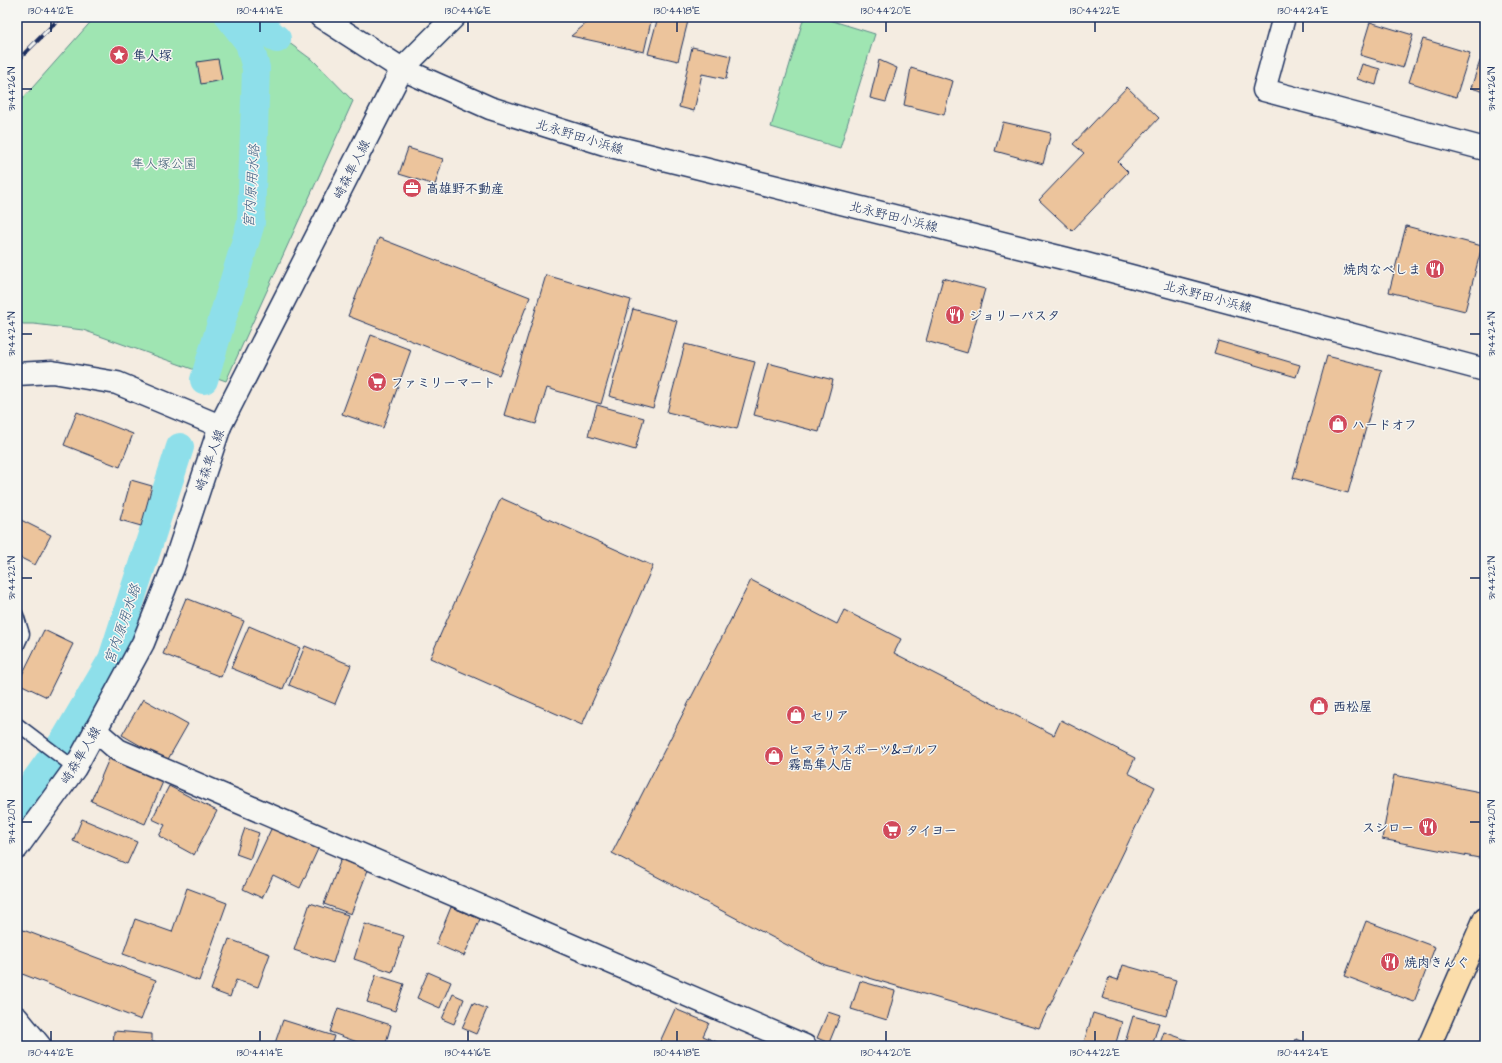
<svg xmlns="http://www.w3.org/2000/svg" width="1502" height="1063" viewBox="0 0 1502 1063" font-family="'Architects Daughter','Klee One',sans-serif">
  <style>
    .green { fill: #9fe5b2; stroke: #5d8a88 }
    .lines { fill: none; stroke-linecap: round; stroke-linejoin: round }
    .canal { stroke: #8edfea; stroke-width: 28 }
    .building { fill: #ecc49c; stroke: #1b2f5e }
    .service-casing { stroke: #1b2f5e; stroke-width: 15 }
    .minor-casing { stroke: #1b2f5e; stroke-width: 25 }
    .tertiary-casing { stroke: #1b2f5e; stroke-width: 25 }
    .secondary-casing { stroke: #1b2f5e; stroke-width: 25 }
    .trunk-casing { stroke: #1b2f5e; stroke-width: 25 }
    .service { stroke: #f6f6f2; stroke-width: 12 }
    .minor { stroke: #f6f6f2; stroke-width: 22 }
    .tertiary { stroke: #f6f6f2; stroke-width: 22 }
    .secondary { stroke: #f6f6f2; stroke-width: 22 }
    .trunk { stroke: #fbddab; stroke-width: 22 }
    .rail-casing { stroke: #1b2f5e; stroke-width: 4.5 }
    .rail { stroke: #f6f6f2; stroke-width: 3; stroke-dasharray: 9; stroke-linecap: butt }
    .ticks { fill: none; stroke: #1b2f5e; stroke-width: 1.5 }
    .labels { text-anchor: middle; stroke-width: 3; stroke-linejoin: round; paint-order: stroke }
    .poi-label { font-size: 13px; font-weight: bold; fill: #1b2f5e; stroke: #f6f6f2; text-anchor: start }
    .street-label { font-size: 13px; fill: #1b2f5e; stroke: #f6f6f2 }
    .park-label { font-size: 13px; fill: #3c5c73; stroke: #f6f6f2 }
    .water-label { font-size: 14px; font-style: italic; fill: #385b81; stroke: #f6f6f2 }
    .neatline { fill: none; stroke: #1b2f5e; stroke-width: 1.5 }
    .ticks-label { font-size: 10px; text-anchor: middle; fill: #1b2f5e }
  </style>
  <rect width="100%" height="100%" fill="#f4ece1"/>
  <filter id="ink" filterUnits="userSpaceOnUse"><feTurbulence type="fractalNoise" baseFrequency=".025" numOctaves="2"/><feDisplacementMap in="SourceGraphic" scale="8" xChannelSelector="R" yChannelSelector="G"/><feConvolveMatrix kernelMatrix="1 2 1 2 8 2 1 2 1" color-interpolation-filters="sRGB"/></filter>
  <g filter="url(#ink)">
    <g class="green">
      <path d="M 95,17 L 254,17 L 315,62 L 353,101 L 226,381 L 83,330 L 34,324 L 23,324 L 17,319 L 17,105 Z"/>
      <path d="M 804,17 L 820,17 L 875,34 L 840,148 L 771,127 Z"/>
    </g>
    <g class="lines">
      <g class="canal">
        <path d="M 251,17 L 277,39"/>
        <path d="M 204,380 L 251,223 L 256,68 L 249,43 L 229,17"/>
        <path d="M 17,806 L 65,739 L 112,659 L 180,447"/>
        <path d="M 17,1036 L 25,1046"/>
      </g>
    </g>
    <g class="building">
      <path d="M 594,17 L 652,17 L 644,52 L 571,36 Z"/>
      <path d="M 658,17 L 689,17 L 678,61 L 648,54 Z"/>
      <path d="M 1370,22 L 1413,35 L 1403,68 L 1360,55 Z"/>
      <path d="M 1423,39 L 1470,53 L 1456,97 L 1409,82 Z"/>
      <path d="M 692,47 L 731,56 L 726,79 L 702,74 L 694,111 L 679,107 Z"/>
      <path d="M 218,59 L 222,80 L 201,84 L 197,62 Z"/>
      <path d="M 879,60 L 897,68 L 886,102 L 870,98 Z"/>
      <path d="M 1480,61 L 1485,62 L 1485,92 L 1471,88 Z"/>
      <path d="M 1362,64 L 1380,69 L 1376,85 L 1357,79 Z"/>
      <path d="M 911,68 L 953,81 L 944,115 L 904,105 Z"/>
      <path d="M 1127,87 L 1159,118 L 1118,162 L 1128,172 L 1072,231 L 1039,200 L 1084,153 L 1073,144 Z"/>
      <path d="M 1003,122 L 1051,133 L 1043,164 L 995,151 Z"/>
      <path d="M 408,148 L 443,159 L 435,185 L 399,174 Z"/>
      <path d="M 1406,226 L 1482,246 L 1465,311 L 1389,292 Z"/>
      <path d="M 379,238 L 530,297 L 499,375 L 348,316 Z"/>
      <path d="M 546,275 L 631,300 L 601,404 L 547,388 L 536,424 L 504,415 Z"/>
      <path d="M 943,278 L 985,289 L 967,353 L 926,341 Z"/>
      <path d="M 633,309 L 677,321 L 653,408 L 609,396 Z"/>
      <path d="M 371,335 L 411,350 L 383,428 L 342,414 Z"/>
      <path d="M 1218,341 L 1300,365 L 1296,377 L 1214,353 Z"/>
      <path d="M 685,344 L 755,362 L 737,429 L 667,412 Z"/>
      <path d="M 1327,356 L 1382,370 L 1348,493 L 1293,478 Z"/>
      <path d="M 768,363 L 833,380 L 819,432 L 754,415 Z"/>
      <path d="M 597,405 L 644,418 L 635,450 L 588,436 Z"/>
      <path d="M 77,412 L 133,434 L 120,467 L 64,445 Z"/>
      <path d="M 131,480 L 152,486 L 141,526 L 120,520 Z"/>
      <path d="M 501,498 L 653,566 L 582,725 L 430,658 Z"/>
      <path d="M 17,518 L 51,535 L 35,565 L 17,556 Z"/>
      <path d="M 751,580 L 837,624 L 844,610 L 901,639 L 894,653 L 1054,735 L 1061,720 L 1135,758 L 1128,773 L 1155,787 L 1039,1028 L 825,965 L 612,853 Z"/>
      <path d="M 186,598 L 244,621 L 221,677 L 163,654 Z"/>
      <path d="M 249,626 L 300,648 L 283,689 L 231,668 Z"/>
      <path d="M 44,630 L 73,644 L 47,697 L 18,683 Z"/>
      <path d="M 305,646 L 351,665 L 335,704 L 289,685 Z"/>
      <path d="M 143,699 L 188,724 L 167,761 L 122,735 Z"/>
      <path d="M 111,754 L 165,777 L 145,824 L 91,801 Z"/>
      <path d="M 1394,775 L 1485,793 L 1485,828 L 1479,858 L 1382,839 Z"/>
      <path d="M 169,786 L 217,811 L 194,855 L 159,836 L 165,825 L 152,819 Z"/>
      <path d="M 82,819 L 137,842 L 127,864 L 73,841 Z"/>
      <path d="M 272,827 L 318,849 L 300,888 L 273,875 L 262,898 L 243,889 Z"/>
      <path d="M 245,828 L 259,833 L 250,859 L 236,854 Z"/>
      <path d="M 341,859 L 368,870 L 351,914 L 324,904 Z"/>
      <path d="M 187,888 L 227,903 L 199,981 L 123,954 L 135,919 L 172,932 Z"/>
      <path d="M 310,903 L 348,915 L 333,963 L 294,950 Z"/>
      <path d="M 451,907 L 480,919 L 464,956 L 436,944 Z"/>
      <path d="M 1366,921 L 1435,947 L 1414,1002 L 1345,976 Z"/>
      <path d="M 365,924 L 404,936 L 392,972 L 354,959 Z"/>
      <path d="M 18,928 L 156,980 L 141,1020 L 17,972 L 17,931 Z"/>
      <path d="M 229,939 L 270,954 L 258,987 L 236,980 L 230,997 L 211,990 Z"/>
      <path d="M 1123,965 L 1176,980 L 1166,1016 L 1102,998 L 1109,977 L 1118,980 Z"/>
      <path d="M 428,972 L 451,982 L 440,1008 L 417,998 Z"/>
      <path d="M 376,975 L 404,984 L 395,1011 L 367,1002 Z"/>
      <path d="M 860,981 L 895,991 L 887,1020 L 851,1009 Z"/>
      <path d="M 453,994 L 464,999 L 454,1024 L 442,1019 Z"/>
      <path d="M 473,1003 L 487,1009 L 476,1034 L 462,1028 Z"/>
      <path d="M 338,1008 L 391,1025 L 385,1046 L 368,1046 L 330,1032 Z"/>
      <path d="M 675,1009 L 709,1023 L 703,1036 L 726,1046 L 658,1046 Z"/>
      <path d="M 828,1012 L 840,1016 L 829,1043 L 817,1038 Z"/>
      <path d="M 1093,1013 L 1122,1022 L 1115,1046 L 1083,1045 Z"/>
      <path d="M 1133,1016 L 1159,1023 L 1152,1046 L 1124,1046 Z"/>
      <path d="M 283,1020 L 334,1036 L 331,1046 L 274,1046 Z"/>
      <path d="M 114,1031 L 152,1034 L 152,1042 L 186,1046 L 113,1046 Z"/>
      <path d="M 1164,1032 L 1203,1046 L 1159,1046 Z"/>
      <path d="M 1296,1039 L 1318,1046 L 1294,1046 Z"/>
    </g>
    <g class="lines">
      <g class="service-casing">
        <g id="service">
          <path d="M 17,615 L 23,634 L 17,647"/>
          <path d="M 17,724 L 75,768"/>
        </g>
      </g>
      <g class="minor-casing">
        <g id="minor">
          <path d="M 1284,17 L 1264,90 L 1485,149"/>
          <path d="M 95,730 L 118,750 L 805,1046"/>
          <path d="M 17,1018 L 40,1046"/>
        </g>
      </g>
      <g class="tertiary-casing">
        <g id="tertiary">
          <path d="M 402,69 L 454,17"/>
          <path d="M 17,374 L 52,372 L 117,383 L 220,426"/>
        </g>
      </g>
      <g class="secondary-casing">
        <g id="secondary">
          <path d="M 321,17 L 402,69 L 490,108 L 611,146 L 1067,259 L 1485,370"/>
          <path d="M 17,848 L 75,768 L 143,643 L 173,568 L 220,426 L 402,69"/>
        </g>
      </g>
      <g class="trunk-casing">
        <path id="trunk" d="M 1429,1046 L 1485,918"/>
      </g>
      <use href="#service" class="service"/>
      <use href="#minor" class="minor"/>
      <use href="#tertiary" class="tertiary"/>
      <use href="#secondary" class="secondary"/>
      <use href="#trunk" class="trunk"/>
      <g class="rail-casing">
        <path id="rail" d="M 17,61 L 61,17"/>
      </g>
      <use href="#rail" class="rail"/>
    </g>
  </g>
  <path class="ticks" d="M 51,22 L 51,32M 260,22 L 260,32M 468,22 L 468,32M 677,22 L 677,32M 886,22 L 886,32M 1095,22 L 1095,32M 1303,22 L 1303,32M 22,89 L 32,89M 1470,89 L 1480,89M 22,334 L 32,334M 1470,334 L 1480,334M 22,578 L 32,578M 1470,578 L 1480,578M 22,822 L 32,822M 1470,822 L 1480,822M 51,1031 L 51,1041M 260,1031 L 260,1041M 468,1031 L 468,1041M 677,1031 L 677,1041M 886,1031 L 886,1041M 1095,1031 L 1095,1041M 1303,1031 L 1303,1041"/>
  <defs>
    <g id="sight-disc" transform="scale(1)"><circle r="9.5" fill="#d1495b" stroke="#f6f6f2"/><path d="M0-6L1.8-2.2L6-1.7L2.9 1.2L3.7 5.4L0 3.3L-3.7 5.4L-2.9 1.2L-6-1.7L-1.8-2.2Z" fill="#fff"/></g>
    <g id="office-disc" transform="scale(1)"><circle r="9.5" fill="#d1495b" stroke="#f6f6f2"/><path d="M-6-3h4V-5.5h4V-3h4V5H-6ZM-1-4.5V-3h2v-1.5ZM-6 0V1H6V0Z" fill="#fff"/></g>
    <g id="restaurant-disc" transform="scale(1)"><circle r="9.5" fill="#d1495b" stroke="#f6f6f2"/><path d="M-5-6h1v4h1v-4h1v4h1v-4h1v5L-1.5 .5V6h-2V.5L-5-1ZM5-6V6H3V1.5H1.5Q1.5-4 5-6Z" fill="#fff"/></g>
    <g id="supermarket-disc" transform="scale(1)"><circle r="9.5" fill="#d1495b" stroke="#f6f6f2"/><path d="M-6-5.5h2.5l.6 2H6L4.5 2H-2.5L-4.4-4H-6ZM-1.5 3.2a1.3 1.3 0 1 0 .1 0ZM3 3.2a1.3 1.3 0 1 0 .1 0Z" fill="#fff"/></g>
    <g id="shop-disc" transform="scale(1)"><circle r="9.5" fill="#d1495b" stroke="#f6f6f2"/><path d="M-5-2.5h2.3a2.7 3.5 0 0 1 5.4 0H5L5.5 6h-11ZM-1.5-2.5h3a1.5 2.3 0 0 0-3 0Z" fill="#fff"/></g>
  </defs>
  <g fill-rule="evenodd">
    <use href="#sight-disc" x="119" y="55"/>
    <use href="#office-disc" x="412" y="188"/>
    <use href="#restaurant-disc" x="1435" y="269"/>
    <use href="#restaurant-disc" x="955" y="315"/>
    <use href="#supermarket-disc" x="377" y="382"/>
    <use href="#shop-disc" x="1338" y="424"/>
    <use href="#shop-disc" x="1319" y="706"/>
    <use href="#shop-disc" x="796" y="715"/>
    <use href="#shop-disc" x="774" y="756"/>
    <use href="#restaurant-disc" x="1428" y="827"/>
    <use href="#supermarket-disc" x="892" y="830"/>
    <use href="#restaurant-disc" x="1390" y="962"/>
  </g>
  <g class="labels">
    <g class="poi-label">
      <text x="133" y="60">隼人塚</text>
      <text x="426" y="193">高雄野不動産</text>
      <text x="1421" y="274" text-anchor="end">焼肉なべしま</text>
      <text x="969" y="320">ジョリーパスタ</text>
      <text x="391" y="387">ファミリーマート</text>
      <text x="1352" y="429">ハードオフ</text>
      <text x="1333" y="711">西松屋</text>
      <text x="810" y="720">セリア</text>
      <text x="788" y="754">ヒマラヤスポーツ&amp;ゴルフ<tspan x="788" dy="15">霧島隼人店</tspan></text>
      <text x="1414" y="832" text-anchor="end">スシロー</text>
      <text x="906" y="835">タイヨー</text>
      <text x="1404" y="967">焼肉きんぐ</text>
    </g>
    <g class="street-label">
      <text transform="translate(580 136) rotate(17)" y="5">北永野田小浜線</text>
      <text transform="translate(351 169) rotate(-63)" y="5">崎森隼人線</text>
      <text transform="translate(894 216) rotate(14)" y="5">北永野田小浜線</text>
      <text transform="translate(1208 296) rotate(15)" y="5">北永野田小浜線</text>
      <text transform="translate(209 460) rotate(-71)" y="5">崎森隼人線</text>
      <text transform="translate(80 755) rotate(-59)" y="5">崎森隼人線</text>
    </g>
    <g class="park-label">
      <text x="164" y="168">隼人塚公園</text>
    </g>
    <g class="water-label">
      <text transform="translate(251 186) rotate(-86)" y="5">宮内原用水路</text>
      <text transform="translate(122 624) rotate(-71)" y="5">宮内原用水路</text>
    </g>
  </g>
  <rect width="1502" height="1063" fill="none" stroke="#f6f6f2" stroke-width="44"/>
  <rect x="22" y="22" width="1458" height="1019" class="neatline"/>
  <g class="ticks-label">
    <text x="51" y="14">130°44'12"E</text>
    <text x="260" y="14">130°44'14"E</text>
    <text x="468" y="14">130°44'16"E</text>
    <text x="677" y="14">130°44'18"E</text>
    <text x="886" y="14">130°44'20"E</text>
    <text x="1095" y="14">130°44'22"E</text>
    <text x="1303" y="14">130°44'24"E</text>
    <text transform="translate(11 89) rotate(-90)" y="4">31°44'26"N</text>
    <text transform="translate(1491 89) rotate(-90)" y="4">31°44'26"N</text>
    <text transform="translate(11 334) rotate(-90)" y="4">31°44'24"N</text>
    <text transform="translate(1491 334) rotate(-90)" y="4">31°44'24"N</text>
    <text transform="translate(11 578) rotate(-90)" y="4">31°44'22"N</text>
    <text transform="translate(1491 578) rotate(-90)" y="4">31°44'22"N</text>
    <text transform="translate(11 822) rotate(-90)" y="4">31°44'20"N</text>
    <text transform="translate(1491 822) rotate(-90)" y="4">31°44'20"N</text>
    <text x="51" y="1056">130°44'12"E</text>
    <text x="260" y="1056">130°44'14"E</text>
    <text x="468" y="1056">130°44'16"E</text>
    <text x="677" y="1056">130°44'18"E</text>
    <text x="886" y="1056">130°44'20"E</text>
    <text x="1095" y="1056">130°44'22"E</text>
    <text x="1303" y="1056">130°44'24"E</text>
  </g>
</svg>
